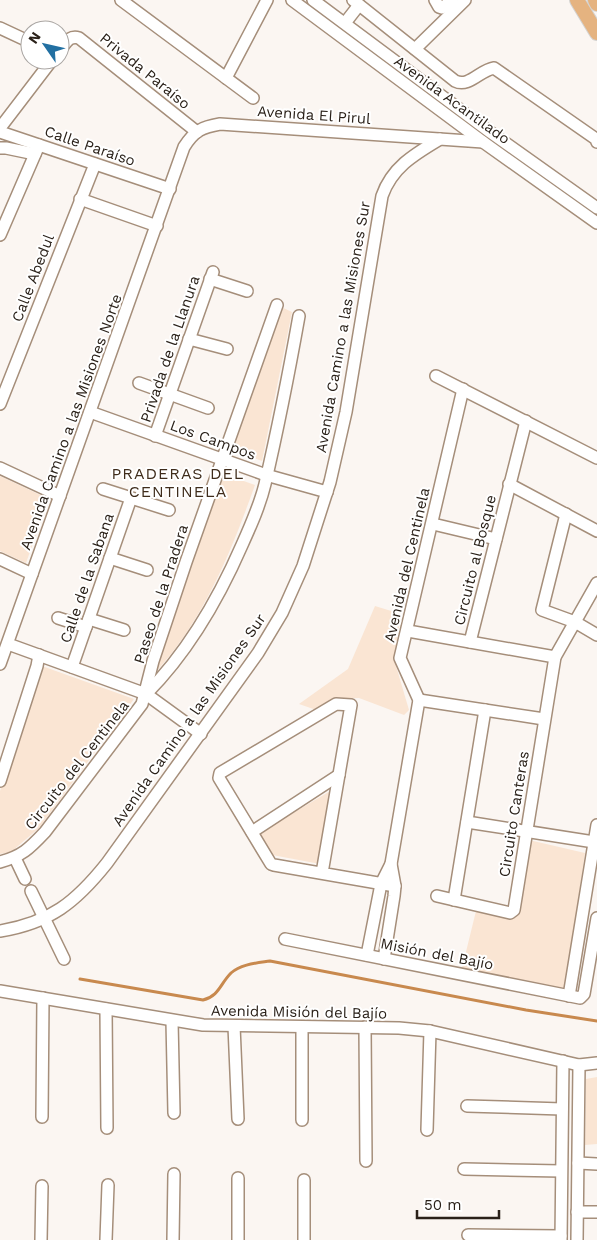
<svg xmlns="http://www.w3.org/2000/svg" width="597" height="1240" viewBox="0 0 597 1240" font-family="'Work Sans',sans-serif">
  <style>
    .green { fill: #fae5d3 }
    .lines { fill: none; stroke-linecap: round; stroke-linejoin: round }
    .stream { stroke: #c8894e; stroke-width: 3 }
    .minor-casing { stroke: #a58e7a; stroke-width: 14 }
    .major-casing { stroke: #d4d3d1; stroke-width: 16 }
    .minor { stroke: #fff; stroke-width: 11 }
    .major { stroke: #e5b380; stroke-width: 14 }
    .labels { text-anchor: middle; stroke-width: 4; stroke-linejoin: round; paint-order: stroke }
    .street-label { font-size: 15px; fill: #2a2119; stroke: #fff }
    .neighbourhood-label { font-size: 16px; letter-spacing: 1px; fill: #3f2c1b; stroke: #fff }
  </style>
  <rect width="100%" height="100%" fill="#fbf6f2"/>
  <g class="green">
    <path d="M 277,305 L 292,312 L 262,461 L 230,449 Z"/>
    <path d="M 221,473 L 255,485 C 231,552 203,622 153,675 Z"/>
    <path d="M 0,476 L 49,499 L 26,563 L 0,551 Z"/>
    <path d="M 375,606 L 401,614 L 394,659 L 409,710 L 404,715 L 359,698 L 337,699 L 319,711 L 299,704 L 348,669 Z"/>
    <path d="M 42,666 L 134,699 L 39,828 L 11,852 L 0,854 L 0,791 Z"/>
    <path d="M 332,790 L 320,864 L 267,854 L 259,833 Z"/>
    <path d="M 529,840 L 585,853 L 565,989 L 462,968 L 476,911 L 515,916 Z"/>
    <path d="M 597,1077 L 597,1144 L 585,1145 L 586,1079 Z"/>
  </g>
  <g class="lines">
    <path class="stream" d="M 80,979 L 203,1000 C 219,996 220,984 231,973 C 241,964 257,963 270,961 L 526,1010 L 597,1021"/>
    <g class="minor-casing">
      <g id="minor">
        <path d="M 121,0 L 253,98"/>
        <path d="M 292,0 L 483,142 L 597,223"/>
        <path d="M 313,0 L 490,132 L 597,208"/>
        <path d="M 353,0 L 455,81 C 469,88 480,70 494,68 L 596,139 L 597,142"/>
        <path d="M 435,0 L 439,7 L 442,8 L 452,0"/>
        <path d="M 345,23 L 359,5"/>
        <path d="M 0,28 L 30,42"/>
        <path d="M 415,49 L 465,0"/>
        <path d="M 60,50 C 66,43 69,35 79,38 L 197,132"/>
        <path d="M 226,78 L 267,0"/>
        <path d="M 0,128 L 52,60"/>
        <path d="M 0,132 L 170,189"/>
        <path d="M 0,148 L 6,148 L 35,154"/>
        <path d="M 80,199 L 157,226"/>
        <path d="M 0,235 L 39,145"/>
        <path d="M 210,279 L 247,291"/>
        <path d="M 189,339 L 227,349"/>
        <path d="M 436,376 L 597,458"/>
        <path d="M 139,383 L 208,408"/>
        <path d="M 0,404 L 95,164"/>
        <path d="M 90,412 L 266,475 L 327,492"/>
        <path d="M 155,436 L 213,272"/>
        <path d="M 0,468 L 60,496"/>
        <path d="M 509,484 L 597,531"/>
        <path d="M 103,489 L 169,510"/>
        <path d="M 566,514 L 542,610 L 575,622 L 597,635"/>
        <path d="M 433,524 L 496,539"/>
        <path d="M 110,558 L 147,570"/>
        <path d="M 0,559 L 32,574"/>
        <path d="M 58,618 L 86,627"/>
        <path d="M 89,619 L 124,630"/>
        <path d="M 408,631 L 555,657"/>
        <path d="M 470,642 L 526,421"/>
        <path d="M 8,644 L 146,694 L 201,734"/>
        <path d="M 0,664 L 184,147 C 194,131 202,127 220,124 L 483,142"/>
        <path d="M 72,667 L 131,498"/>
        <path d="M 146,694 C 188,652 218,600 242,545 C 251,525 260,505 265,484 C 278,428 289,372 299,316"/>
        <path d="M 419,700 L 544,719"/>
        <path d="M 0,781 L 37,666 L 39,655"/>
        <path d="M 467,822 L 594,842"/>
        <path d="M 252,832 L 339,775"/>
        <path d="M 15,858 L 25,879"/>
        <path d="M 0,862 C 22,856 29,849 45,832 L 142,704 L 153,661 L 186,562 L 277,305"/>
        <path d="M 322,873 L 351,705 L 336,704 L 220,773 L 219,778 L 271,864 L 274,865 L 395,886"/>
        <path d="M 31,891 L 64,959"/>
        <path d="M 437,896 L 510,913 L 514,910 L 555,657 L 597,583"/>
        <path d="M 454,900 L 485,710"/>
        <path d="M 0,931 C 50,923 76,902 107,863 L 258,653 L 282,613 L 303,566 L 330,482 L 346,412 L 382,196 C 392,167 415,154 440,139"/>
        <path d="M 285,939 L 580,998 L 584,994 L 597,918"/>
        <path d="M 367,955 L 381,884 L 391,864 L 419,700 L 400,658 L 463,389"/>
        <path d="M 384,959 L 394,896 L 395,886 L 391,864"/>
        <path d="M 0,991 L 203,1025 L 399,1028 L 430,1031 L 579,1065 L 597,1063"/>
        <path d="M 569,996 L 597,825"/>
        <path d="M 106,1009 L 107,1128"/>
        <path d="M 172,1021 L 174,1113"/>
        <path d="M 234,1026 L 238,1119"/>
        <path d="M 365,1027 L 366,1161"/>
        <path d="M 467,1106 L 562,1109"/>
        <path d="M 42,1117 L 43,998"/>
        <path d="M 302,1120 L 302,1027"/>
        <path d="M 427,1130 L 430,1031"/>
        <path d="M 578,1163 L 597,1164"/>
        <path d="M 464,1169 L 561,1171"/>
        <path d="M 577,1212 L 597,1212"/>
        <path d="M 468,1235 L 561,1236"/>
        <path d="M 41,1240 L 42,1186"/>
        <path d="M 106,1240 L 108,1185"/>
        <path d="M 173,1240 L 174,1174"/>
        <path d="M 238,1240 L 238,1178"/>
        <path d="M 304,1240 L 304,1180"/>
        <path d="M 561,1240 L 563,1061"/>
        <path d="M 577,1240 L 579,1065"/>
      </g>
    </g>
    <g class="major-casing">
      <g id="major">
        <path d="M 577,0 L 597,33"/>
        <path d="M 595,0 L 597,4"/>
      </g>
    </g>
    <use href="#minor" class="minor"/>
    <use href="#major" class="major"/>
  </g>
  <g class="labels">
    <g class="street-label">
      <text transform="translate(145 71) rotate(39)" y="5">Privada Paraíso</text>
      <text transform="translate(452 100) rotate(36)" y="5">Avenida Acantilado</text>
      <text transform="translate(314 115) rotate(4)" y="5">Avenida El Pirul</text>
      <text transform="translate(90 146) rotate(19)" y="5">Calle Paraíso</text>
      <text transform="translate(33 278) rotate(-69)" y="5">Calle Abedul</text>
      <text transform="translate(343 327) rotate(-80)" y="5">Avenida Camino a las Misiones Sur</text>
      <text transform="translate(170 349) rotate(-71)" y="5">Privada de la Llanura</text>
      <text transform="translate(71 422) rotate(-70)" y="5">Avenida Camino a las Misiones Norte</text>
      <text transform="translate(213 440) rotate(20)" y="5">Los Campos</text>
      <text transform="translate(475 560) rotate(-76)" y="5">Circuito al Bosque</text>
      <text transform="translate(407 565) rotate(-77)" y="5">Avenida del Centinela</text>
      <text transform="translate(87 578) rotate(-71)" y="5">Calle de la Sabana</text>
      <text transform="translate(161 594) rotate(-72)" y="5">Paseo de la Pradera</text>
      <text transform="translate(189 720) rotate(-55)" y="5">Avenida Camino a las Misiones Sur</text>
      <text transform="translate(77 765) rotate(-52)" y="5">Circuito del Centinela</text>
      <text transform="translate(514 814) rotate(-81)" y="5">Circuito Canteras</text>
      <text transform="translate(437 954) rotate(11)" y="5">Misión del Bajío</text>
      <text transform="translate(299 1012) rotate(1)" y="5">Avenida Misión del Bajío</text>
    </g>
    <g class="neighbourhood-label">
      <text x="178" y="479">PRADERAS DEL<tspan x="178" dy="18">CENTINELA</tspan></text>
    </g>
  </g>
  <g transform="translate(45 45) rotate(304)"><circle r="24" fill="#ffffff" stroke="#aaa6a3"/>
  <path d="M0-4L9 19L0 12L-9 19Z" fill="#2270a2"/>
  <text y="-8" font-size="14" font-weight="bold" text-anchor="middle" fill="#2a2119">N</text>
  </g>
  <path d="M417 1210v8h82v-8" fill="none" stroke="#2a2119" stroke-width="2.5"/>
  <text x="424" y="1210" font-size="15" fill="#2a2119" stroke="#ffffff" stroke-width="4" paint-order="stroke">50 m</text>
</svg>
